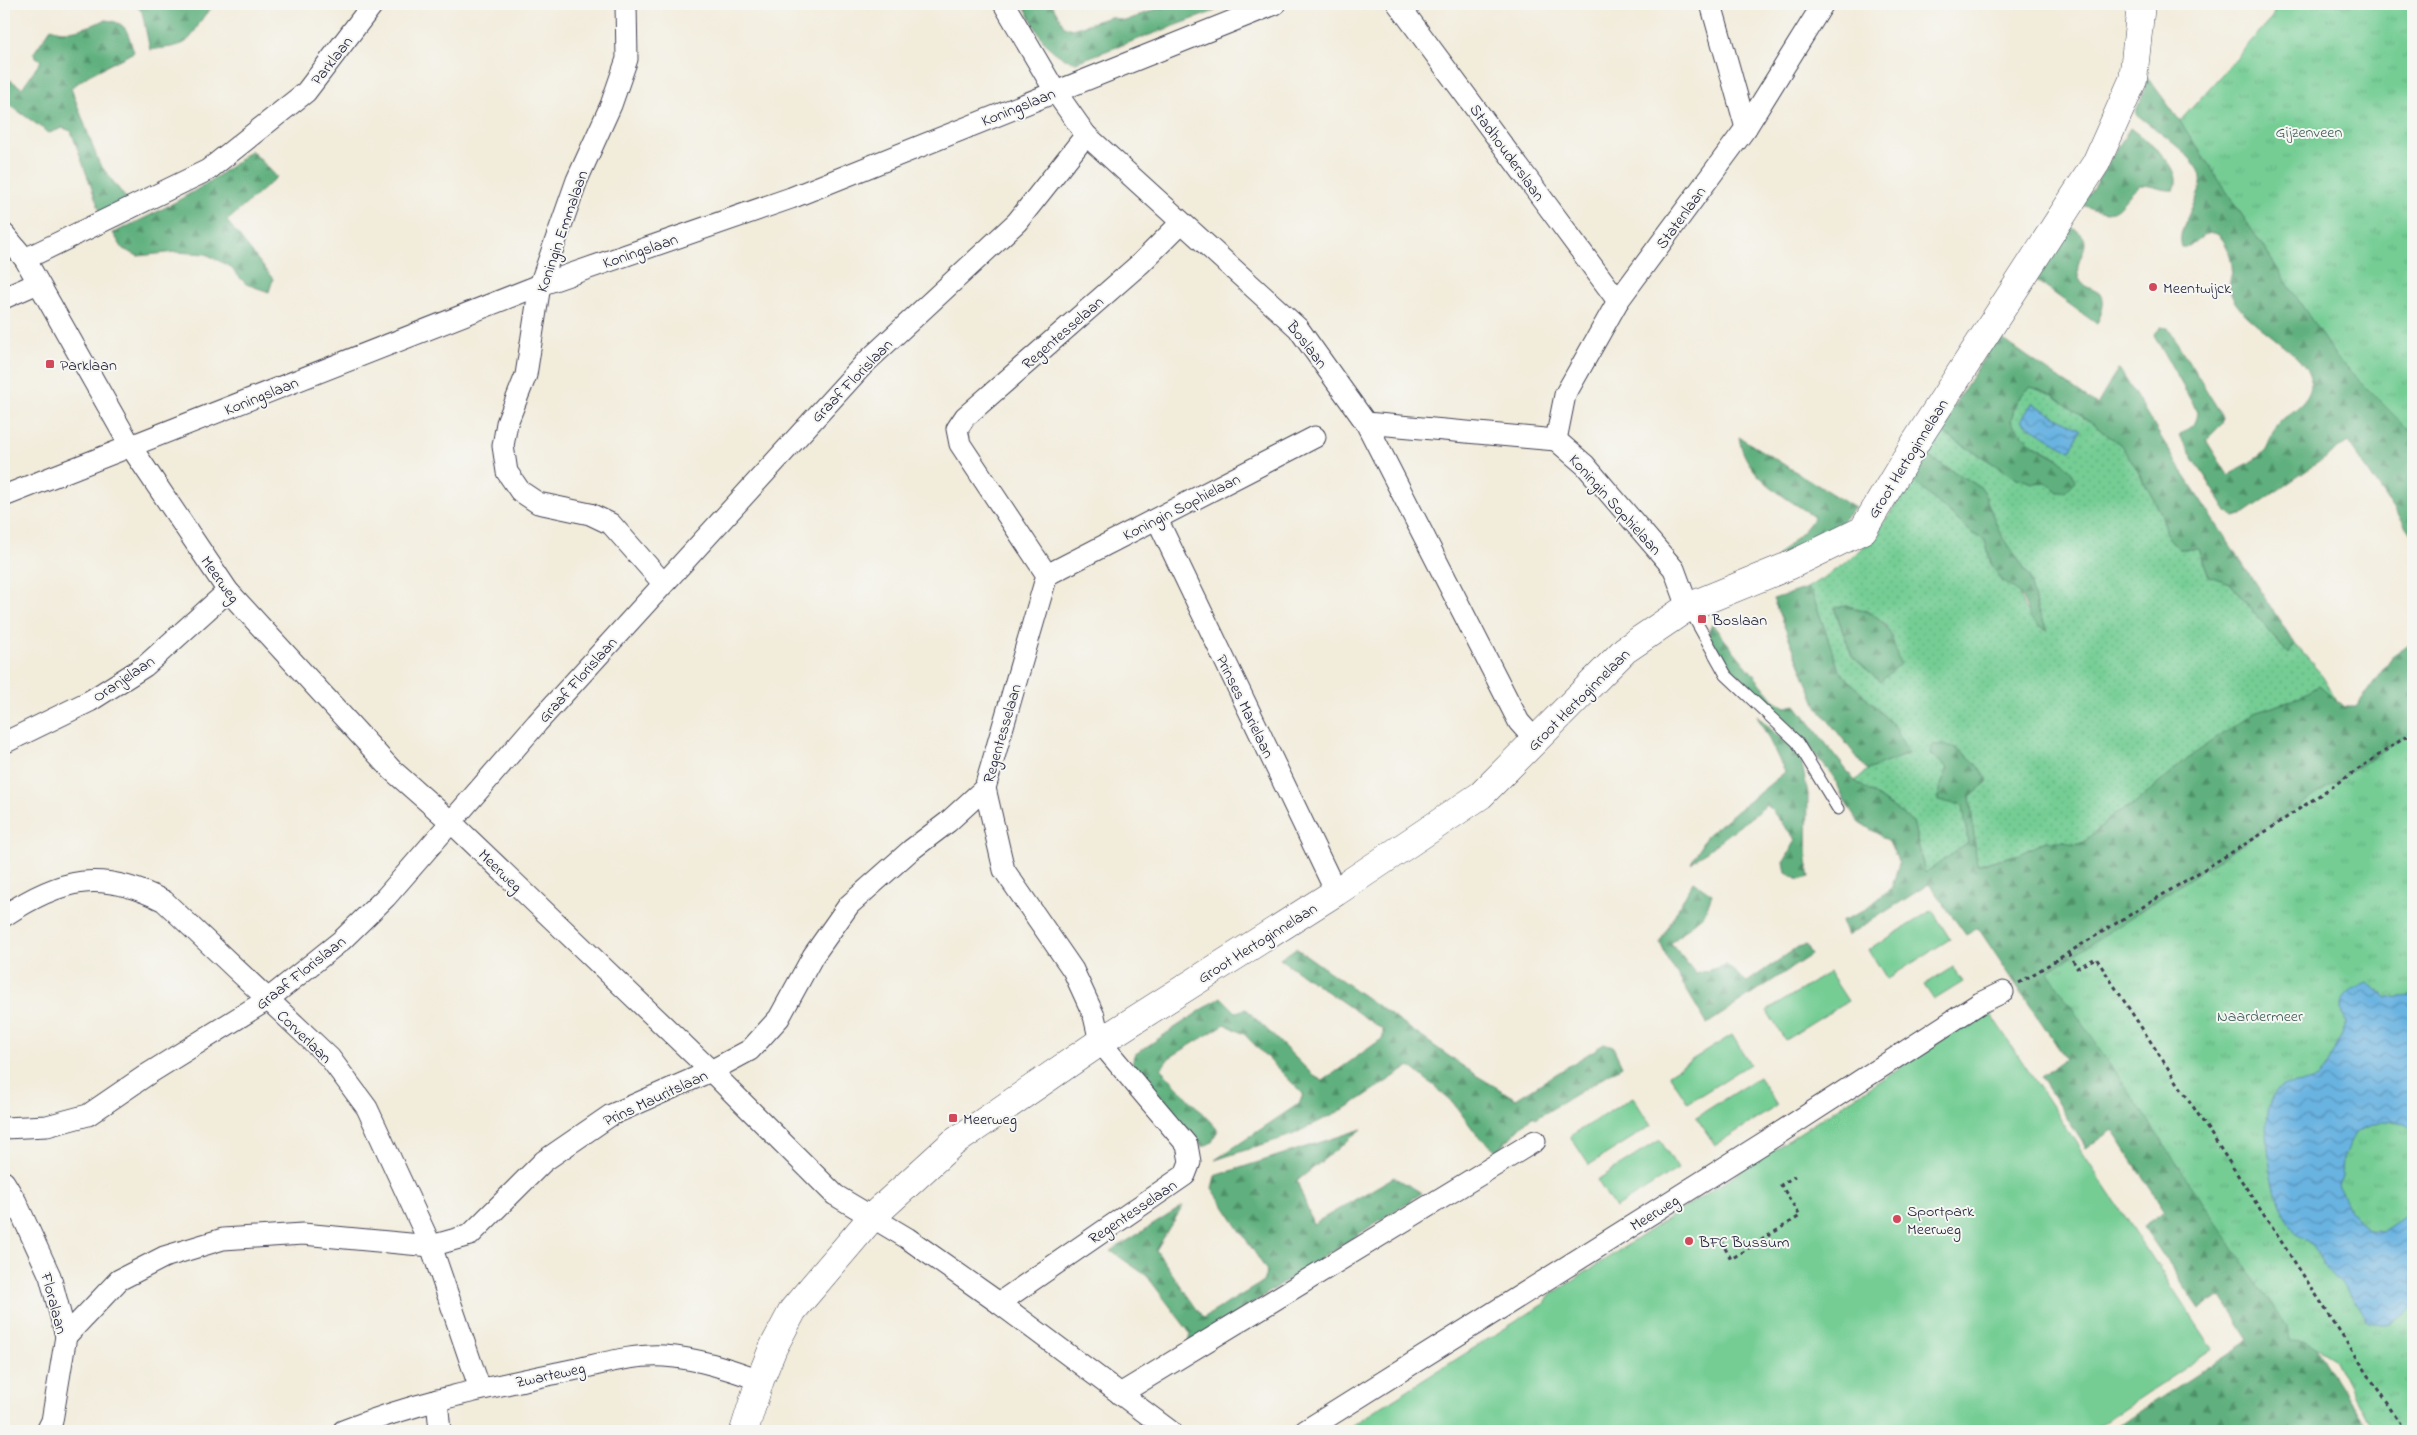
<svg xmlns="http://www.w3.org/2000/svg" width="2417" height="1435" viewBox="0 0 2417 1435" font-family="'Indie Flower',sans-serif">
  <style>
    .grass { fill: url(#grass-dots); stroke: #4b7868; fill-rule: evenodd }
    .forest { fill: url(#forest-firs); stroke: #40695c }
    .park { fill: url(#park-tufts); stroke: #4b7868 }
    .pitch { fill: #74cd94; stroke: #4b7868 }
    .water { fill: url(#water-waves); stroke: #466a8e }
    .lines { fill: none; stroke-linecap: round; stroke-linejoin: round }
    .lane-casing { stroke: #414053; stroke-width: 13 }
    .street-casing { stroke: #414053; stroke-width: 23 }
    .secondary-casing { stroke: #414053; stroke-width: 29 }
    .path { stroke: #414053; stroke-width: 3; stroke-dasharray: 4 4; stroke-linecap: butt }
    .lane { stroke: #fff; stroke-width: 11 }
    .street { stroke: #fff; stroke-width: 21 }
    .secondary { stroke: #fff; stroke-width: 28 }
    .poi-dot { fill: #d1495b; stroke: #f6f6f2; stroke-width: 2 }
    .labels { text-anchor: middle; stroke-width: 4; stroke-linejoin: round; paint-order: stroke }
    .street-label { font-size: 16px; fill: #22223b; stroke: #f6f6f2 }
    .park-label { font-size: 16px; fill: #3f5e5a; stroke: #f6f6f2 }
    .poi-label { font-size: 16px; fill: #22223b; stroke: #f6f6f2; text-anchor: start }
  </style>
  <defs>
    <pattern id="grass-dots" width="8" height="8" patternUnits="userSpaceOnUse" patternTransform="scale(1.25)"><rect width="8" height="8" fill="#74cd94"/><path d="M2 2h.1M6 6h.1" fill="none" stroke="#64b080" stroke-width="1.8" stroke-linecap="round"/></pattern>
    <pattern id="forest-firs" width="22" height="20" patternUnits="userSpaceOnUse" patternTransform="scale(1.25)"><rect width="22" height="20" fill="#5fb07e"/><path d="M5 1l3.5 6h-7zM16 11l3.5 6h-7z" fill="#4e8f68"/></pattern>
    <pattern id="park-tufts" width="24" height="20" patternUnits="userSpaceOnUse" patternTransform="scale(1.25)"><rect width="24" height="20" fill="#74cd94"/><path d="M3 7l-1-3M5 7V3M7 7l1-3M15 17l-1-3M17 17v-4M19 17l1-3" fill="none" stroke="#64b080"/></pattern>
    <pattern id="water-waves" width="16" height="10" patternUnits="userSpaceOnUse" patternTransform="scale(1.25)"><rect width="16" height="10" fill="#69b3e1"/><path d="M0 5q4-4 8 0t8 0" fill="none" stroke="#5691b8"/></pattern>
  </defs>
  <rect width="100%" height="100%" fill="#f6f6f2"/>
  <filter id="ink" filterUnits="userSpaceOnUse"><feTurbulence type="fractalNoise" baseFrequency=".02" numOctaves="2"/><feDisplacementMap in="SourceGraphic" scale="10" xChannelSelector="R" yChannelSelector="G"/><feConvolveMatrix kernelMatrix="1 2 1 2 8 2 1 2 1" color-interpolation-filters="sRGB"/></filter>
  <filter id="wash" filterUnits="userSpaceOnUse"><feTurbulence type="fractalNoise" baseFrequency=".0096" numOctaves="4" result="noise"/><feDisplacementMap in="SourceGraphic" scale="20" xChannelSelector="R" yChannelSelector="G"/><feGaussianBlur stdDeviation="1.12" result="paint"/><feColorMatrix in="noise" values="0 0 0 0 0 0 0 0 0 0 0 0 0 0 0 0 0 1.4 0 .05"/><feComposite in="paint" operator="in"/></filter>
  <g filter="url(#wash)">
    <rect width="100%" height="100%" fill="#f2ecdb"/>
    <path class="grass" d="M 2031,387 L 2053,395 L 2121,445 L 2134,464 L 2161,513 L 2168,537 L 2179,549 L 2199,549 L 2209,576 L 2230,583 L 2288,654 L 2295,644 L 2321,674 L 2338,702 L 2319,685 L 2291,701 L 2254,713 L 2136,803 L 2116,813 L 2085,842 L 2074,845 L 2065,841 L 2046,841 L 2019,854 L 1976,865 L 1970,796 L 1988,781 L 1931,755 L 1948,767 L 1939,790 L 1963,804 L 1968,844 L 1925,873 L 1913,822 L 1855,781 L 1867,770 L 1908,754 L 1895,727 L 1839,670 L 1812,593 L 1807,588 C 1827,575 1852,561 1868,542 C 1885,523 1898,501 1910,478 L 1972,533 L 1985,540 L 1991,565 L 2002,581 L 2018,591 L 2024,608 L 2047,630 L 2037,609 L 2029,576 L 1999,531 L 1982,489 L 1922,453 L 1938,430 L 2017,478 L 2033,483 L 2046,482 L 2058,492 L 2058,458 L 2028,441 L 2011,422 C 2014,405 2017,397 2031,387 ZM 1848,606 L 1867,611 L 1887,625 L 1880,682 L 1852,656 L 1834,608 Z"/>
    <g class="forest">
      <path d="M 135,4 L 218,4 C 198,14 197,38 182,44 C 173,48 160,48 150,50 L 142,12 Z"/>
      <path d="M 1023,4 L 1052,4 L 1064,26 L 1072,29 L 1110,17 L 1125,21 L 1170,4 L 1213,4 L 1215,11 L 1076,62 C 1045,55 1037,29 1023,4 Z"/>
      <path d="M 106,20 C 129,23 127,33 134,52 L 89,75 L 71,88 L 99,163 L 128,201 L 101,214 L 71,131 L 63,128 L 49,133 L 4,101 L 4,76 L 22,88 L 41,61 L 33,54 L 51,28 C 69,36 88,26 106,20 Z"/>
      <path d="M 2146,75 L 2180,121 L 2336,357 L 2413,434 L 2413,537 L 2348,442 L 2242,515 L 2234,517 L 2227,511 L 2179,436 L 2195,423 L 2198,413 L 2154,335 L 2161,327 L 2168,328 L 2223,417 L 2222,424 L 2206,440 L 2228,475 C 2237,469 2261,458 2266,449 C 2271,441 2272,429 2279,422 C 2289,414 2304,405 2309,393 C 2325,358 2242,327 2231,294 C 2228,286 2230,280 2232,272 C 2234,261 2224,231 2211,233 C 2203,234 2195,243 2189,247 L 2182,247 C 2178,235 2184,225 2189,214 C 2193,203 2203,190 2201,177 C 2200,159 2150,126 2135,113 L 2144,92 Z"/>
      <path d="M 2130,128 C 2145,140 2186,167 2174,190 C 2162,191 2153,185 2140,185 C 2114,207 2121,221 2082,205 Z"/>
      <path d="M 251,150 L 277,177 L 227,221 L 273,279 L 269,292 L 246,284 L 229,266 L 206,254 L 176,252 L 138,256 L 123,249 L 113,233 C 161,211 210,186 251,150 Z"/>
      <path d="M 2068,226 C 2102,240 2074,254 2078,275 C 2083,298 2117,280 2097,324 L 2034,279 Z"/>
      <path d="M 1998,336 L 2097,405 L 2118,369 L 2120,370 L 2181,470 L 2295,644 L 2288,654 L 2230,583 L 2209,576 L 2199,549 L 2179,549 L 2168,537 L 2161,513 L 2134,464 L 2121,445 L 2053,395 L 2031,387 C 2017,397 2014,405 2011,422 C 2017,428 2022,435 2028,440 C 2046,456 2067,456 2076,481 L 2065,492 L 2058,492 L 2046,482 L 2033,483 L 2017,478 L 1938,430 Z"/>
      <path d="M 1739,437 L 1855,508 L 1822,541 L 1777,557 C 1788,542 1807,532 1814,516 C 1784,497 1744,475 1739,437 Z"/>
      <path d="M 1922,453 L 1982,488 L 1999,531 L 2029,576 L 2037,609 L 2048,631 C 2023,620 2031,609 2018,592 C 2014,587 2006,585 2002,580 C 1991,569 1989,554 1985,540 L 1972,533 L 1910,478 Z"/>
      <path d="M 1807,588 L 1812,593 L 1839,670 L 1895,727 L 1908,754 L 1867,770 L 1817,706 L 1773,599 Z"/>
      <path d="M 1848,606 C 1890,617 1888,627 1900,664 L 1880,682 L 1852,656 L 1834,607 Z"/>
      <path d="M 1712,624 L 1775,701 L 1786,707 L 1796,705 L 1855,781 L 1913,822 L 1925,873 L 1968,843 L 1963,805 L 1938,801 L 1939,790 L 1948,768 L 1931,755 L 1932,745 C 1957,742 1977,761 1988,781 L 1970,796 L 1977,865 L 2019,854 L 2046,841 L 2065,841 L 2074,845 L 2085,842 L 2116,813 L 2136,803 L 2188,758 L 2254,713 L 2291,701 L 2319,685 L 2345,707 L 2356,707 L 2392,657 L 2413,642 L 2413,734 L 2283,1295 L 2368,1431 L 2110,1431 L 2249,1340 L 2221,1297 L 2200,1309 L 2143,1226 L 2165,1211 L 2112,1130 L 2086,1148 L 2041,1077 L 2066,1059 L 1978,928 L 1966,935 L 1929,884 L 1847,936 L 1841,921 L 1864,911 L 1892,887 L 1899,863 L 1889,841 L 1859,822 L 1847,805 L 1833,776 L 1787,721 L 1734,671 L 1707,635 Z"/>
      <path d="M 1757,715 L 1801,759 L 1808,794 L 1807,861 L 1810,877 L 1799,880 L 1786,873 L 1784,862 L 1796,840 L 1767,805 L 1691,863 L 1707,835 L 1785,772 Z"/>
      <path d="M 1693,881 L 1712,894 L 1705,913 L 1671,943 L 1696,974 L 1726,965 L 1747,982 L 1798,947 L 1805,945 L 1811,955 L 1707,1024 L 1666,956 L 1660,942 Z"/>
      <path d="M 1296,948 L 1474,1074 L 1516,1099 L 1604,1044 L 1613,1047 L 1622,1066 L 1537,1118 L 1532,1116 L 1497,1151 L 1478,1136 L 1451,1100 L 1410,1066 L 1348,1107 L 1292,1135 L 1215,1160 L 1294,1107 L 1300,1102 L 1303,1094 L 1244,1034 L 1225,1024 L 1169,1058 L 1161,1069 L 1218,1130 L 1212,1142 L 1203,1147 L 1131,1068 L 1134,1055 L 1221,997 L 1236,1012 L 1246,1009 L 1314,1076 L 1323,1081 L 1383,1038 L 1383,1030 L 1280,959 Z"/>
      <path d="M 1362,1129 L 1297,1181 L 1313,1224 L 1394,1177 L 1422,1193 L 1188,1345 L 1190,1333 L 1147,1276 L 1111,1251 L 1183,1206 L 1156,1250 L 1203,1318 L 1263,1282 L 1267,1271 L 1212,1188 L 1215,1176 Z"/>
    </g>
    <g class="park">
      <path d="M 2278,4 L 2413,4 L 2413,434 L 2336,357 L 2180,121 L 2271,19 Z"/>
      <path d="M 2413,731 L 2413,1431 L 2375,1431 L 2364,1416 L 2334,1358 L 2306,1341 L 2290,1340 L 2288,1326 L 2282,1320 L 2048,972 Z"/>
    </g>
    <g class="pitch">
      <path d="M 1932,910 L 1950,939 L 1887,979 L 1869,950 Z"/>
      <path d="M 1953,967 L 1963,982 L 1934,1000 L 1924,985 Z"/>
      <path d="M 1829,972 L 1848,1001 L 1785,1040 L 1767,1011 Z"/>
      <path d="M 1988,1010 L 2213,1349 L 2091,1431 L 1343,1431 L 1545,1303 L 1549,1296 Z"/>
      <path d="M 1732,1035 L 1750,1064 L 1688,1103 L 1669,1074 Z"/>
      <path d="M 1759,1077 L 1777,1106 L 1715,1145 L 1696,1117 Z"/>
      <path d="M 1633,1097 L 1651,1126 L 1589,1165 L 1570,1136 Z"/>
      <path d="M 1660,1140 L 1678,1169 L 1615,1208 L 1597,1180 Z"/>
    </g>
    <g class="water">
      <path d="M 2032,403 L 2081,430 L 2070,451 L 2021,421 Z"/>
      <path d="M 2367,983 L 2388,998 L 2413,996 L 2413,1131 C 2398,1112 2374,1126 2355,1133 L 2343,1157 L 2342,1176 L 2338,1186 L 2350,1211 L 2368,1230 L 2383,1231 L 2413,1211 L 2413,1305 C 2396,1321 2391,1331 2367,1321 C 2358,1300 2343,1286 2328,1270 C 2323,1264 2321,1257 2316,1251 C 2311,1242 2300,1238 2294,1230 C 2277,1207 2270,1175 2268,1147 C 2267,1135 2266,1109 2272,1098 C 2283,1078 2306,1088 2318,1077 C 2331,1065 2340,1038 2346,1023 C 2336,999 2346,992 2367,983 Z"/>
    </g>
  </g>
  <g filter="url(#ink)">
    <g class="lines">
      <g class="lane-casing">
        <path id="lane" d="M 1688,607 L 1726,675 L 1797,742 L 1838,809"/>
      </g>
      <g class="street-casing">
        <g id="street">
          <path d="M 626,4 L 627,59 L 611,105 L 577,180 L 540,285 L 526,375 L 507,423 L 503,446 L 507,472 L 520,491 L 538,503 L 590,514 L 611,524 L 663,583"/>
          <path d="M 1004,4 L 1055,91 L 1086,135 L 1298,328 L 1366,423 L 1519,722 L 1536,741"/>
          <path d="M 1398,4 L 1618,301"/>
          <path d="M 1711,4 L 1746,128"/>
          <path d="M 4,234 L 25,259 L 131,447 L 228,591 L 392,770 L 451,822 L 711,1071 L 835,1195 L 907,1238 L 999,1303 L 1170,1431"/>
          <path d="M 25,259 L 208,170 L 306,92 L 373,4"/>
          <path d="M 4,298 L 38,283"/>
          <path d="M 1366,423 L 1556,440 L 1585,465 L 1674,569 L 1688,607"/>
          <path d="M 1556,440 L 1565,395 L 1618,301 L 1746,128 L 1823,4"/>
          <path d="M 4,496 L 540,285 L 791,198 L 1275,4"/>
          <path d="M 1157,519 L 1336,892"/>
          <path d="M 1047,575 L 1315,437"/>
          <path d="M 4,743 L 90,701 L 145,666 L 228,591"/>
          <path d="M 4,916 C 61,878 101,869 164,901 L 330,1058 L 367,1108 L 431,1246 L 480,1389"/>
          <path d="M 4,1128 L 47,1126 L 88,1115 L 148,1074 L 267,1000 L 342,940 L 386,897 L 537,723 L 864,364 L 1017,222 L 1086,135"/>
          <path d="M 4,1182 L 16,1202 L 50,1276 L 66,1336 L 52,1421 L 47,1431"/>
          <path d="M 999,1303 L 1185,1175 L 1190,1162 L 1187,1145 L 1100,1042 L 1094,1016 L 1073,970 L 1004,870 L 985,788 L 1047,575 L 960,444 L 957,429 L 965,417 L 1141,263 L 1181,223"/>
          <path d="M 66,1336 L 119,1280 L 164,1257 L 223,1239 L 303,1234 L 431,1246 L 470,1235 L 544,1161 L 611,1115 L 711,1071 L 750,1050 L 779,1018 L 813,956 L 849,905 L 911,850 L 948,822 L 985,788"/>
          <path d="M 1120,1394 L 1535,1141"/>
          <path d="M 437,1400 L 440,1431"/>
          <path d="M 343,1431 C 415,1402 491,1387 567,1371 C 598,1365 632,1354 664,1356 C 697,1358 729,1369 760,1380"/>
          <path d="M 1305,1431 L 1770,1139 L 1980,1003 L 2003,992"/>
        </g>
      </g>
      <g class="secondary-casing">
        <path id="secondary" d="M 744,1431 L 760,1380 L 773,1348 L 793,1310 L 873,1216 L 953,1143 L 1100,1042 L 1336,892 L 1481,795 L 1625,650 L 1688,607 L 1791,565 L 1863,530 L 1917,440 L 2096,163 L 2133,80 L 2141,4"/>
      </g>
      <g class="path">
        <path d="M 2069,953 L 2077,968 L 2096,958 L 2405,1431"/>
        <path d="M 2019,983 L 2268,830 L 2413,732"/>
        <path d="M 1721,1241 L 1731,1259 L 1800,1216 L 1781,1185 L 1795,1176"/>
      </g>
      <use href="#lane" class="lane"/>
      <use href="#street" class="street"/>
      <use href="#secondary" class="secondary"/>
    </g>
  </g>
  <g class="poi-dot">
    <circle cx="2153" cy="287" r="5"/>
    <rect x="45" y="359" width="10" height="10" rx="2.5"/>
    <rect x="1697" y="614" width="10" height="10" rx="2.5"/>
    <rect x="948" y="1113" width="10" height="10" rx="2.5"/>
    <circle cx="1897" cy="1219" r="5"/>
    <circle cx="1689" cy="1241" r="5"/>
  </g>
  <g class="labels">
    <g class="street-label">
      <text transform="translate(331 60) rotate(-52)" y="6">Parklaan</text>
      <text transform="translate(1018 106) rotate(-22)" y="6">Koningslaan</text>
      <text transform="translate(1508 152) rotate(54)" y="6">Stadhouderslaan</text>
      <text transform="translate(1680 217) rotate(-54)" y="6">Statenlaan</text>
      <text transform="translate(561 231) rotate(-71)" y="6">Koningin Emmalaan</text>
      <text transform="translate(640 250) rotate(-19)" y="6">Koningslaan</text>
      <text transform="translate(1062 332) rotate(-41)" y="6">Regentesselaan</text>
      <text transform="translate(1308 344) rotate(52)" y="6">Boslaan</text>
      <text transform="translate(851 380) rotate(-46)" y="6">Graaf Florislaan</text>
      <text transform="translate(261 395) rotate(-22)" y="6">Koningslaan</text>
      <text transform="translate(1907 458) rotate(-58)" y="6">Groot Hertoginnelaan</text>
      <text transform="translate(1616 504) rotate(48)" y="6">Koningin Sophielaan</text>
      <text transform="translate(1181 506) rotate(-27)" y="6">Koningin Sophielaan</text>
      <text transform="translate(221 579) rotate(54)" y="6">Meerweg</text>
      <text transform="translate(123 678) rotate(-34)" y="6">Oranjelaan</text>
      <text transform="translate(577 679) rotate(-48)" y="6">Graaf Florislaan</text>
      <text transform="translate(1578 699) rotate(-45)" y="6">Groot Hertoginnelaan</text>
      <text transform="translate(1246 706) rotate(64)" y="6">Prinses Marielaan</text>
      <text transform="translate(1001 733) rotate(-74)" y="6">Regentesselaan</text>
      <text transform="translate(501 870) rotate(44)" y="6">Meerweg</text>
      <text transform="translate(1257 942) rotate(-32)" y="6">Groot Hertoginnelaan</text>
      <text transform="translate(300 972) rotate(-38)" y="6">Graaf Florislaan</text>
      <text transform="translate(305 1036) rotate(44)" y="6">Corverlaan</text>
      <text transform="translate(655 1097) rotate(-25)" y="6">Prins Mauritslaan</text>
      <text transform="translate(1132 1211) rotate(-34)" y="6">Regentesselaan</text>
      <text transform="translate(1654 1212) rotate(-32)" y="6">Meerweg</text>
      <text transform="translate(55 1303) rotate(75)" y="6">Floralaan</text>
      <text transform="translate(550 1374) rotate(-12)" y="6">Zwarteweg</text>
    </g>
    <g class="park-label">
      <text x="2309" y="137">Gijzenveen</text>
      <text x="2260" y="1021">Naardermeer</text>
    </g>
    <g class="poi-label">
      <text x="2163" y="293">Meentwijck</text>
      <text x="60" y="370">Parklaan</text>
      <text x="1712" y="625">Boslaan</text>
      <text x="963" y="1124">Meerweg</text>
      <text x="1907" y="1216">Sportpark<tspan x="1907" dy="18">Meerweg</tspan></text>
      <text x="1699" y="1247">BFC Bussum</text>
    </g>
  </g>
  <rect width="2417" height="1435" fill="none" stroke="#f6f6f2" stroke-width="20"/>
</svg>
